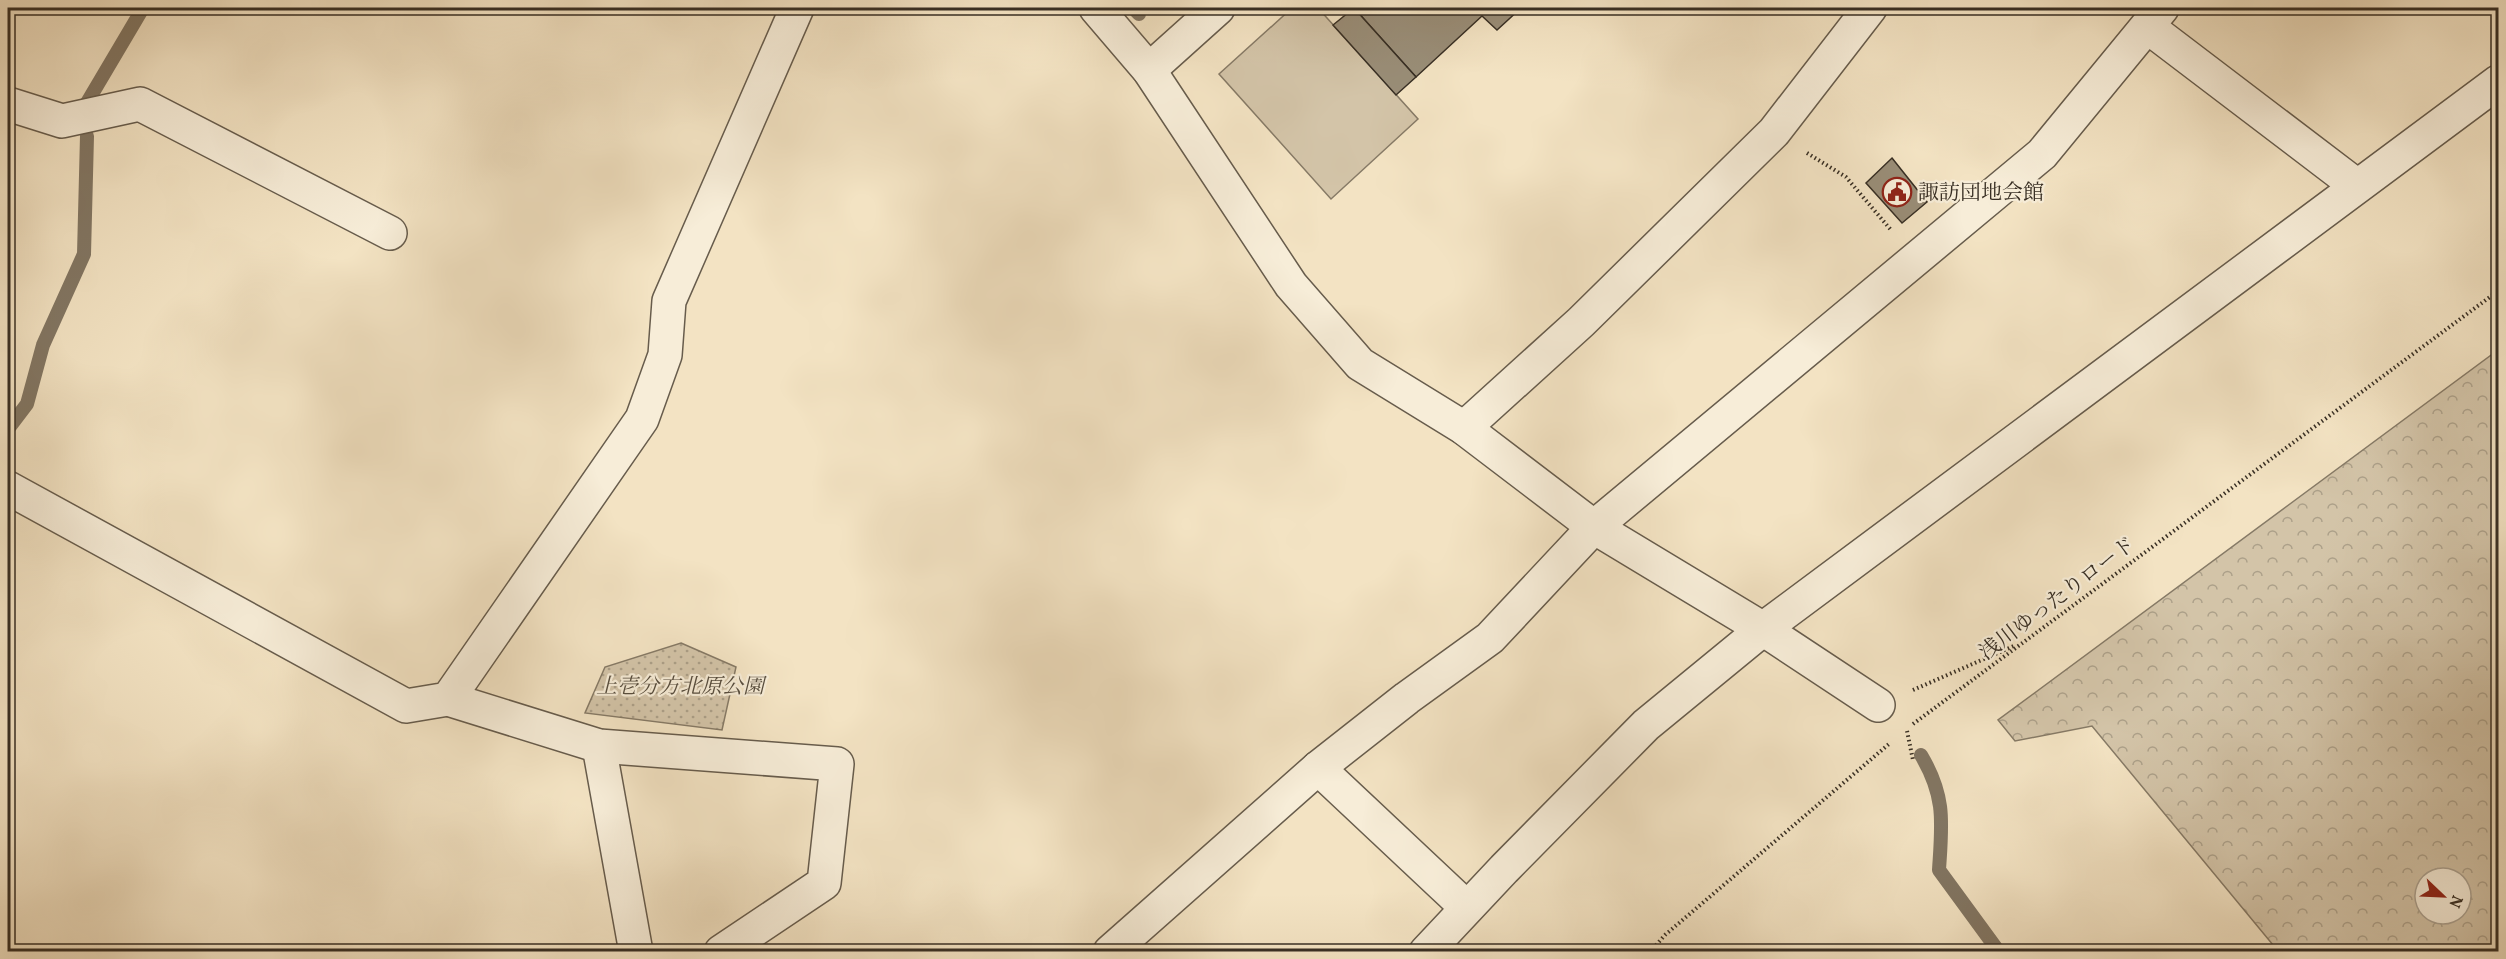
<svg xmlns="http://www.w3.org/2000/svg" width="2506" height="959" viewBox="0 0 2506 959" font-family="Vollkorn,'Noto Serif JP',serif">
  <style>
    .forest { fill: url(#forest-crowns); stroke: #867a66; stroke-width: 1.5; fill-rule: evenodd }
    .park { fill: url(#park-dots); stroke: #867a66; stroke-width: 1.5 }
    .garden { fill: #d3c4a8; stroke: #867a66; stroke-width: 1.5 }
    .lines { fill: none; stroke-linecap: round; stroke-linejoin: round }
    .stream { stroke: #827663; stroke-width: 14 }
    .building { fill: #998d77; stroke: #382f24; stroke-width: 1.5 }
    .minor-casing { stroke: #675c4c; stroke-width: 36 }
    .path { stroke: #382f24; stroke-width: 4; stroke-dasharray: 1.5 3; stroke-linecap: butt }
    .minor { stroke: #f7edd8; stroke-width: 33 }
    .labels { text-anchor: middle; stroke-width: 4.5; stroke-linejoin: round; paint-order: stroke }
    .poi-label { font-size: 21px; fill: #382f24; stroke: #f7edd8; text-anchor: start }
    .street-label { font-size: 21px; fill: #382f24; stroke: #f7edd8 }
    .park-label { font-size: 21px; font-style: italic; fill: #574d3e; stroke: #f7edd8 }
  </style>
  <defs>
    <pattern id="forest-crowns" width="20" height="18" patternUnits="userSpaceOnUse" patternTransform="scale(1.5)"><rect width="20" height="18" fill="#d3c4a8"/><path d="M2 6a3 3 0 1 1 6 0M12 15a3 3 0 1 1 6 0" fill="none" stroke="#aca089"/></pattern>
    <pattern id="park-dots" width="8" height="8" patternUnits="userSpaceOnUse" patternTransform="scale(1.5)"><rect width="8" height="8" fill="#d3c4a8"/><path d="M2 2h.1M6 6h.1" fill="none" stroke="#aca089" stroke-width="1.8" stroke-linecap="round"/></pattern>
  </defs>
  <rect width="100%" height="100%" fill="#f3e3c3"/>
  <filter id="stains"><feTurbulence type="fractalNoise" baseFrequency=".00333" numOctaves="4"/><feColorMatrix values="0 0 0 0 .2 0 0 0 0 .09 0 0 0 0 .02 0 0 0 .5 -.17"/></filter>
  <radialGradient id="worn" r=".72"><stop offset=".6" stop-color="#630" stop-opacity="0"/><stop offset="1" stop-color="#630" stop-opacity=".3"/></radialGradient>
  <path class="forest" d="M 2498,350 L 2498,951 L 2278,951 L 2092,726 L 2015,741 L 1998,720 ZM 2425,878 L 2461,878 L 2461,914 L 2425,914 Z"/>
  <path class="park" d="M 681,643 L 736,667 L 722,730 L 585,713 L 605,667 Z"/>
  <path class="garden" d="M 1292,8 L 1318,8 L 1418,119 L 1331,199 L 1219,74 Z"/>
  <g class="lines">
    <g class="stream">
      <path d="M 1133,8 L 1139,14"/>
      <path d="M 85,106 L 143,8"/>
      <path d="M 8,429 L 27,404 L 43,345 L 84,254 L 87,136"/>
      <path d="M 1921,755 C 1946,797 1942,823 1939,870 L 1999,952"/>
    </g>
  </g>
  <g class="building">
    <path d="M 1354,8 L 1521,8 L 1497,30 L 1482,16 L 1416,77 Z"/>
    <path d="M 1354,8 L 1416,77 L 1396,95 L 1333,25 Z"/>
    <path d="M 1892,158 L 1927,202 L 1902,223 L 1866,183 Z"/>
  </g>
  <g class="lines">
    <g class="minor-casing">
      <g id="minor">
        <path d="M 1096,8 L 1149,70 L 1291,285 L 1360,364 L 1464,428 L 1594,527 L 1763,629 L 1878,705"/>
        <path d="M 2148,27 L 2357,186"/>
        <path d="M 1149,70 L 1218,8"/>
        <path d="M 8,104 L 62,121 L 140,104 L 390,233"/>
        <path d="M 1464,428 L 1581,322 L 1774,132 L 1870,8"/>
        <path d="M 8,488 L 406,706 L 448,699 L 642,419 L 665,355 L 669,301 L 797,8"/>
        <path d="M 448,699 L 599,746 L 837,764 L 824,883 L 721,952"/>
        <path d="M 599,746 L 636,952"/>
        <path d="M 1318,768 L 1466,907"/>
        <path d="M 1110,952 L 1318,768 L 1407,698 L 1490,638 L 1594,527 L 2042,154 L 2162,8"/>
        <path d="M 1426,952 L 1504,869 L 1646,725 L 1763,629 L 2498,82"/>
      </g>
    </g>
    <g class="path">
      <path d="M 1807,153 L 1846,177 L 1891,230"/>
      <path d="M 1913,690 L 2016,645"/>
      <path d="M 1913,724 L 2498,291"/>
      <path d="M 1907,731 L 1913,760"/>
      <path d="M 1650,952 L 1665,935 L 1889,744"/>
    </g>
    <use href="#minor" class="minor"/>
  </g>
  <defs>
    <g id="civic-ring" transform="scale(1.5)"><circle r="9.5" fill="#f7edd8" stroke="#8f2418" stroke-width="1.5"/><path d="M-.6-6.5H3V-4.5H.6V-3L4-1V1h2V6H-6V1h2V-1L-.6-3ZM-1.2 2.5V6h2.4V2.5Z" fill="#8f2418"/></g>
  </defs>
  <g fill-rule="evenodd">
    <use href="#civic-ring" x="1897" y="192"/>
  </g>
  <g class="labels">
    <g class="poi-label">
      <text x="1918" y="199">諏訪団地会館</text>
    </g>
    <g class="street-label">
      <text transform="translate(2057 598) rotate(-37)" y="7">浅川ゆったりロード</text>
    </g>
    <g class="park-label">
      <text x="680" y="693">上壱分方北原公園</text>
    </g>
  </g>
  <rect width="2506" height="959" fill="none" stroke="#f3e3c3" stroke-width="30"/>
  <rect x="9" y="9" width="2488" height="941" fill="none" stroke="#382f24" stroke-width="3"/>
  <rect x="15" y="15" width="2476" height="929" fill="none" stroke="#382f24" stroke-width="1.5"/>
  <g transform="translate(2443 896) rotate(113)"><circle r="28" fill="#f7edd8" stroke="#aba190" stroke-width="1.5"/>
  <path d="M0-4.5L10 22L0 15L-10 22Z" fill="#8f2418"/>
  <text y="-9" font-size="16" font-weight="bold" text-anchor="middle" fill="#382f24">N</text>
  </g>
  <rect width="100%" height="100%" filter="url(#stains)"/>
  <rect width="100%" height="100%" fill="url(#worn)"/>
</svg>
